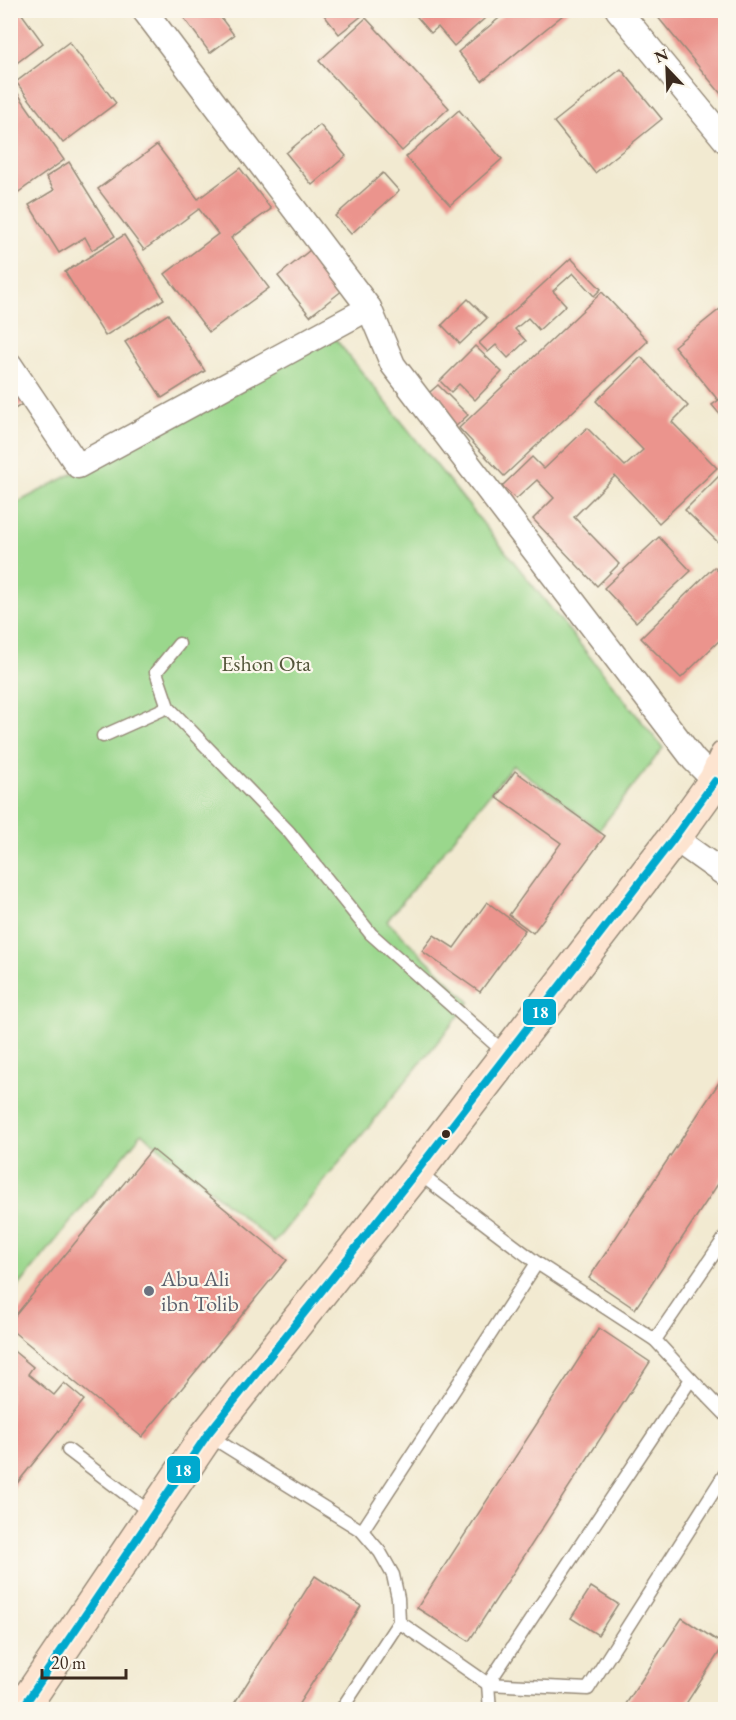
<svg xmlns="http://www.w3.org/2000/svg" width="736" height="1720" viewBox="0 0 736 1720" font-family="'EB Garamond',serif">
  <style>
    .green { fill: #9ad78c; stroke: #6a8055; stroke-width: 1.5 }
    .building { fill: #eb948d }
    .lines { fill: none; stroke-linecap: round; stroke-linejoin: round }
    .lane-casing { stroke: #968a78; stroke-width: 15 }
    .street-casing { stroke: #968a78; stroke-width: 27 }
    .secondary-casing { stroke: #968a78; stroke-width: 36 }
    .lane { stroke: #fff; stroke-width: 12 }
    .street { stroke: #fff; stroke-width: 24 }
    .secondary { stroke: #fde4d0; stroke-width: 33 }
    .bus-1-casing { stroke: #fbf7ec; stroke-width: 12 }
    .bus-1 { stroke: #00a9ce; stroke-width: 8 }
    .bus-dot { fill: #3b2a1e; stroke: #fbf7ec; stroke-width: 2 }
    .worship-dot { fill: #6b7280; stroke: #fbf7ec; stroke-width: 2 }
    .labels { text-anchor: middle; stroke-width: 4.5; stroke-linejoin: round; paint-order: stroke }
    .park-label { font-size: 22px; fill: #53553a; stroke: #fbf7ec }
    .worship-label { font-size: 22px; fill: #5b616d; stroke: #fbf7ec; text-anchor: start }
    .line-badge { stroke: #fbf7ec; stroke-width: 2 }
    .badge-label { font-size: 16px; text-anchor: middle; font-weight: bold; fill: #fff }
  </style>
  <rect width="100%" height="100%" fill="#fbf7ec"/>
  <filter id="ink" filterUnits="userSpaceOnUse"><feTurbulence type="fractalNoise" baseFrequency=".0167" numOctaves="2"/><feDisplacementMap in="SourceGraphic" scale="12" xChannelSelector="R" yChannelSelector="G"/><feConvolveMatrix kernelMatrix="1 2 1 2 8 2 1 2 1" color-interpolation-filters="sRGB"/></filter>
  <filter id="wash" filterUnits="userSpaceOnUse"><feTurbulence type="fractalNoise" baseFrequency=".008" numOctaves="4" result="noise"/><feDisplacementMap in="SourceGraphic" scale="24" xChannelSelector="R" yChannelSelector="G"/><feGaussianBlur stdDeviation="1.35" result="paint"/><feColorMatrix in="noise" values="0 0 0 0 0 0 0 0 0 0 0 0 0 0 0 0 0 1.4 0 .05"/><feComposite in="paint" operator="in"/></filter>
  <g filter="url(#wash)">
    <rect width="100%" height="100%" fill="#f2ead1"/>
    <path class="green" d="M 333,336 L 663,748 L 599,830 L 513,765 L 387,921 L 470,1002 L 274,1243 L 142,1133 L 11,1296 L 11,506 Z"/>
    <g id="blocks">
      <g class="building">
        <path d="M 10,10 L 19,10 L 43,43 L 10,68 Z"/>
        <path d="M 178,10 L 215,10 L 234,35 L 210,53 Z"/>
        <path d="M 320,10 L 369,10 L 339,34 Z"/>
        <path d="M 411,10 L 494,10 L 454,46 L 438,27 L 431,33 Z"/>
        <path d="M 509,10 L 569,10 L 482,81 L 458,52 Z"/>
        <path d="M 652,10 L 716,10 L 726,21 L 726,100 Z"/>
        <path d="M 366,18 L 449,108 L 402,151 L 319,61 Z"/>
        <path d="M 69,42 L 116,103 L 63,143 L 16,82 Z"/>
        <path d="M 621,69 L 662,119 L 595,173 L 554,122 Z"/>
        <path d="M 16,91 L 64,160 L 10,198 L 10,94 Z"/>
        <path d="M 459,110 L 502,159 L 450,205 L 406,157 Z"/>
        <path d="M 320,125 L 346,156 L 312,185 L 286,153 Z"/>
        <path d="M 157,145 L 198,199 L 240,168 L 271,209 L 231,238 L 269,288 L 209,332 L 165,274 L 218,234 L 199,209 L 144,250 L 98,189 Z"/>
        <path d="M 69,162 L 115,236 L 92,250 L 85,237 L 59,253 L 29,205 L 54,190 L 46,177 Z"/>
        <path d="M 383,173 L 399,191 L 351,234 L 335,216 Z"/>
        <path d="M 124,235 L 164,299 L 105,336 L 65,272 Z"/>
        <path d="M 315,246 L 348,286 L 310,316 L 278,276 Z"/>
        <path d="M 571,258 L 601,289 L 594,296 L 573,273 L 553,291 L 566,305 L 539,330 L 528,318 L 521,324 L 515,329 L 526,341 L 508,358 L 496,345 L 488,352 L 479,343 Z"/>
        <path d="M 602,292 L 648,341 L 504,476 L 459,428 Z"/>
        <path d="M 468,299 L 487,318 L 460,344 L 442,325 Z"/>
        <path d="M 720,309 L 726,316 L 726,394 L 718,400 L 674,346 Z"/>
        <path d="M 168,314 L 205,371 L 162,398 L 125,342 Z"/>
        <path d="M 475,346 L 502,372 L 475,400 L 459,384 L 451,392 L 440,381 Z"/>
        <path d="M 641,357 L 688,406 L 672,422 L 717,468 L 659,523 L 615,476 L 574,517 L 619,564 L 597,586 L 533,519 L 554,498 L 537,480 L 516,499 L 502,486 L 532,457 L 544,469 L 587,428 L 625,466 L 643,450 L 596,401 Z"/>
        <path d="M 10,379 L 26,402 L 10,412 Z"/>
        <path d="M 438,385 L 468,415 L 453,429 L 423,398 Z"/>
        <path d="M 726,395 L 726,422 L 712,405 Z"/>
        <path d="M 726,469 L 726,550 L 685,510 Z"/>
        <path d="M 659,537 L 691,571 L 636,622 L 604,588 Z"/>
        <path d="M 714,567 L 726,579 L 726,634 L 681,678 L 641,638 Z"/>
        <path d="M 515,771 L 605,836 L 533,933 L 509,915 L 561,843 L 496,797 Z"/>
        <path d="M 487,902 L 525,930 L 480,992 L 422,951 L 434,935 L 454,948 Z"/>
        <path d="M 726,1072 L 726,1172 L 635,1309 L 589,1278 Z"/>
        <path d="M 152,1149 L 287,1260 L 142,1437 L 10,1329 L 10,1322 Z"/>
        <path d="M 599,1328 L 650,1362 L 469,1641 L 417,1608 Z"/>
        <path d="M 10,1348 L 33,1367 L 28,1374 L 54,1395 L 64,1383 L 84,1400 L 10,1492 Z"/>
        <path d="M 315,1576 L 361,1606 L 295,1710 L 230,1710 Z"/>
        <path d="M 591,1587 L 618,1604 L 598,1635 L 571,1618 Z"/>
        <path d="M 682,1618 L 724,1645 L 682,1710 L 622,1710 Z"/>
      </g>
    </g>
  </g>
  <g filter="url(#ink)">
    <use href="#blocks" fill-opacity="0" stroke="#968a78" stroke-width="1.5"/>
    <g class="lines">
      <g class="lane-casing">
        <g id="lane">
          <path d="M 179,644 L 156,672 L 168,707 L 289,832 L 371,934 L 506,1054"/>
          <path d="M 103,736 L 168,707"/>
          <path d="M 417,1172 L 537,1263 L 655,1340"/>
          <path d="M 691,1379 L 726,1415"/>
          <path d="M 208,1435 L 362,1531 L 380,1552 L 393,1575 L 398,1598 L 399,1622 L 341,1710"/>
          <path d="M 68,1450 L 152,1514"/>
          <path d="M 362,1531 L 537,1263"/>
          <path d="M 399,1622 L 488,1684 L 588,1689 L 726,1472"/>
          <path d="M 490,1710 L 488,1684 L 691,1379 L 655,1340 L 726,1236"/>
        </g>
      </g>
      <g class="street-casing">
        <g id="street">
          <path d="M 144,10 L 369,308 L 393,365 L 694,760 L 715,781"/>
          <path d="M 618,10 L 726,141"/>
          <path d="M 10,365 L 78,466 L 369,308"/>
          <path d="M 674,838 L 726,875"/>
        </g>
      </g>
      <g class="secondary-casing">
        <path id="secondary" d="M 21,1710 L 207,1435 L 417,1171 L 674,838 L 715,781 L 726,757"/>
      </g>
      <use href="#lane" class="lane"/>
      <use href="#street" class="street"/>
      <use href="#secondary" class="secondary"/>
      <g class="bus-1-casing">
        <path id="bus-1" d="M 21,1710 L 207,1435 L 417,1171 L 674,838 L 715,781"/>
      </g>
      <use href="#bus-1" class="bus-1"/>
    </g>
  </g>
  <circle class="bus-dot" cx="446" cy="1134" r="5"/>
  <circle class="worship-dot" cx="149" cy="1291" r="6"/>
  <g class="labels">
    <g class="park-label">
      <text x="266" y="671">Eshon Ota</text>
    </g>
    <g class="worship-label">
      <text x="161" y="1286">Abu Ali<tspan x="161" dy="25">ibn Tolib</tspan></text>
    </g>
  </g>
  <g class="line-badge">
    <rect x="522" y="998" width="35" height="28" rx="6" fill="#00a9ce"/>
    <rect x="166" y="1455" width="35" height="29" rx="6" fill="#00a9ce"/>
  </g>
  <g class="badge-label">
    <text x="540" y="1018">18</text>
    <text x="183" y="1476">18</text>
  </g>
  <rect width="736" height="1720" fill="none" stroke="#fbf7ec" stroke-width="36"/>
  <g transform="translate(667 69) rotate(337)" stroke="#fbf7ec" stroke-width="4.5" paint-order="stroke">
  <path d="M0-4.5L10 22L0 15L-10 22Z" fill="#3b2a1e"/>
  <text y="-9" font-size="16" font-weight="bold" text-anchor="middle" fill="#3b2a1e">N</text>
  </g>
  <path d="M42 1669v9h84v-9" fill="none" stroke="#3b2a1e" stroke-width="3"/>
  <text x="51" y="1669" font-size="18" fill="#3b2a1e" stroke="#fbf7ec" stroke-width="4.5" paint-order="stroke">20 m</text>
</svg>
